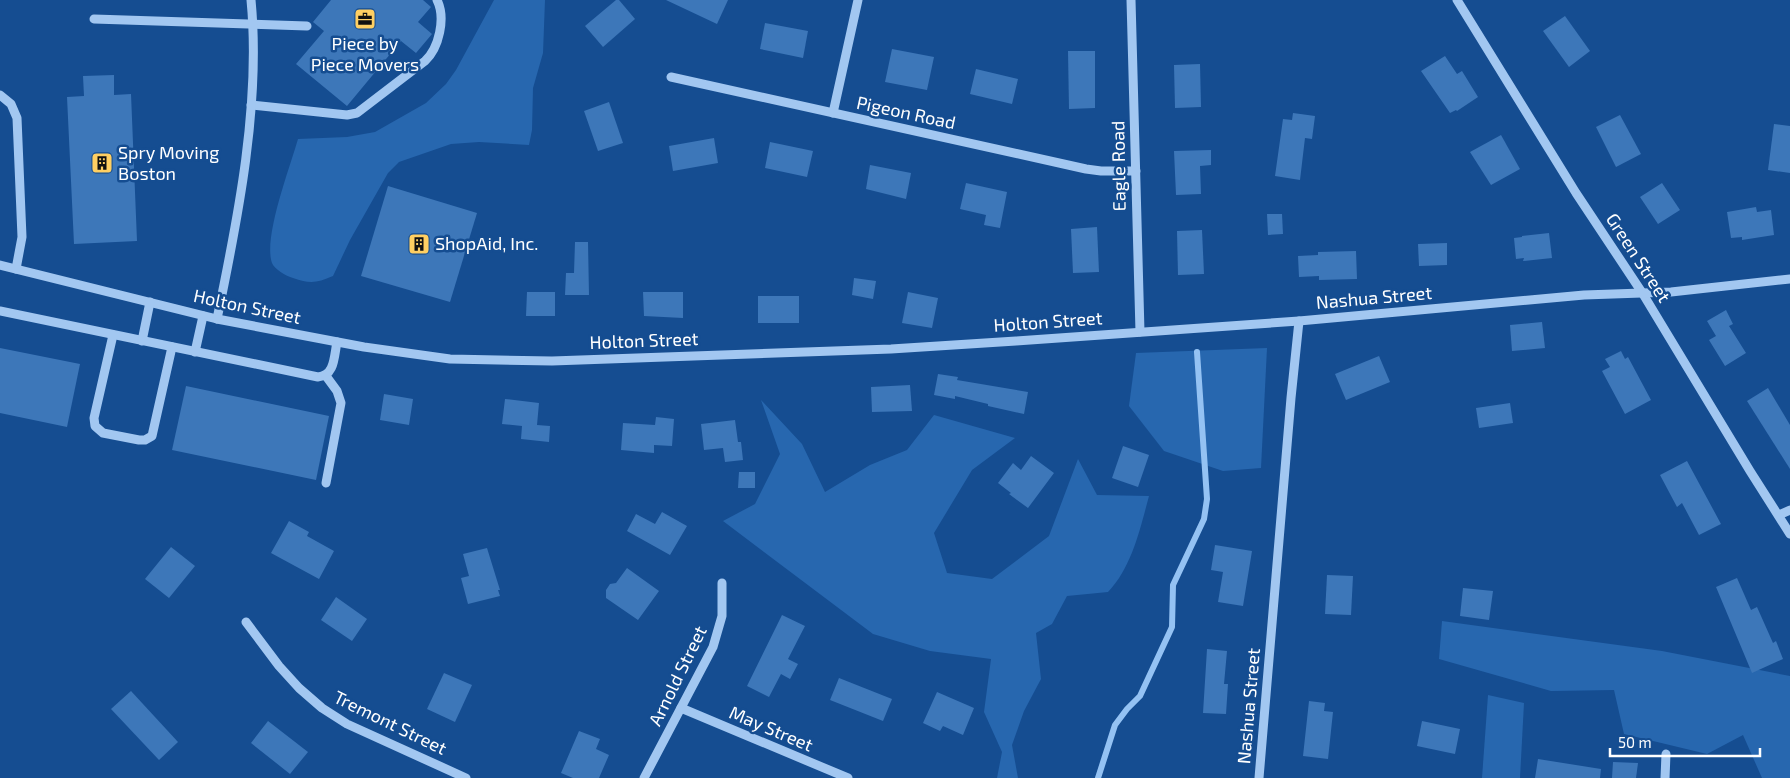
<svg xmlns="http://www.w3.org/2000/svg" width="1790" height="778" viewBox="0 0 1790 778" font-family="'Exo 2',sans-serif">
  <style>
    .green { fill: #2767af }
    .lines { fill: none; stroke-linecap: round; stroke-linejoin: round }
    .stream { stroke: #94c2f3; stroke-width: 6 }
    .building { fill: #3d77b9 }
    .minor { stroke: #a2c7f1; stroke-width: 9 }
    .labels { text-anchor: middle; stroke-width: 5; stroke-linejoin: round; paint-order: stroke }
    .poi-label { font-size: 18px; fill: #fff; stroke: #154d91; text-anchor: start }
    .street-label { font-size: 18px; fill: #fff; stroke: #154d91 }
  </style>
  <rect width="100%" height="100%" fill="#154d91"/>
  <g class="green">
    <path d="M 494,0 L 545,0 L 543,53 L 533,88 L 532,130 L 529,145 L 479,142 L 451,144 L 399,162 L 388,173 L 350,240 L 333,276 C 317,283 310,284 293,278 C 286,276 274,269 272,263 C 263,238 290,167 298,139 L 347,137 L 375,132 L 426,103 L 446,84 L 456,70 Z"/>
    <path d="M 1267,348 L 1261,468 L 1223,471 L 1164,451 L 1129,406 L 1136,353 Z"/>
    <path d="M 761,400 L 802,444 L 825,492 L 870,465 L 907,450 L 934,415 L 1015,438 L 972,470 L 934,533 L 947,573 L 992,579 L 1049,536 L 1078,459 L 1097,495 L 1149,496 C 1140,529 1132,567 1108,592 L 1067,596 L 1052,624 L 1036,633 L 1041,679 L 1024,711 L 1012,745 L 1018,778 L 997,778 L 1002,752 L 984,712 L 991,659 L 930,651 L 873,634 L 723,521 L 755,504 L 780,454 Z"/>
    <path d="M 1442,621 L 1662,651 L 1790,676 L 1790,778 L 1762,778 L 1743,735 L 1707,754 L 1624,734 L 1614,690 L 1551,691 L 1439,659 Z"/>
    <path d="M 1488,695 L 1524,703 L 1520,778 L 1482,778 Z"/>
  </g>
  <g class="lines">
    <path class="stream" d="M 1098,778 L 1115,725 L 1127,709 L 1140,696 L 1172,627 L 1173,585 L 1204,519 L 1207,499 L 1197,352"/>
  </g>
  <g class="building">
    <path d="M 331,0 L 423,0 L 431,7 L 418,22 L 432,34 L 416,53 L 401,41 L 347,106 L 296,64 L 324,31 L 313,22 Z"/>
    <path d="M 616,0 L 619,0 L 635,19 L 603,47 L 585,26 Z"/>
    <path d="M 666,0 L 728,0 L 717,24 Z"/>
    <path d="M 1565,16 L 1590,51 L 1569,67 L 1543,31 Z"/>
    <path d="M 765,23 L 808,31 L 803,58 L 760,49 Z"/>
    <path d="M 892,49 L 934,57 L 927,90 L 885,82 Z"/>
    <path d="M 1068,51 L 1095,51 L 1095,108 L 1069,109 Z"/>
    <path d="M 1445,56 L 1457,74 L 1462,71 L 1478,97 L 1457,111 L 1456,110 L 1450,113 L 1421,71 Z"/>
    <path d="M 1200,64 L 1201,107 L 1175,108 L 1174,65 Z"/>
    <path d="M 976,69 L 1018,79 L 1012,104 L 970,94 Z"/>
    <path d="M 114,75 L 114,95 L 131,94 L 137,241 L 74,244 L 67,97 L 84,96 L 83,76 Z"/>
    <path d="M 609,102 L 623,143 L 598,151 L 584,111 Z"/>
    <path d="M 1293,113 L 1315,116 L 1312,139 L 1305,138 L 1300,180 L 1275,176 L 1283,119 L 1292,120 Z"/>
    <path d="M 1620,115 L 1641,154 L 1616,167 L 1596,127 Z"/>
    <path d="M 1774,124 L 1790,126 L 1790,173 L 1768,170 Z"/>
    <path d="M 1501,135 L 1520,169 L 1491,185 L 1470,152 Z"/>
    <path d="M 714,138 L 718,163 L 673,171 L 669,146 Z"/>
    <path d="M 770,142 L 813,151 L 807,177 L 765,168 Z"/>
    <path d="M 1211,150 L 1211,165 L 1200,166 L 1201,194 L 1176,195 L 1174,151 Z"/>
    <path d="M 870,165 L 911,173 L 906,199 L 866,189 Z"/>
    <path d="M 966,183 L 1007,192 L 1000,228 L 984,225 L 986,215 L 960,209 Z"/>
    <path d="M 1662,183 L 1680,210 L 1658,224 L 1640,197 Z"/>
    <path d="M 388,186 L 477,213 L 450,302 L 361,276 Z"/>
    <path d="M 1756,207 L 1757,212 L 1771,210 L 1774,235 L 1742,240 L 1742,237 L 1731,238 L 1727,212 Z"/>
    <path d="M 1267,214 L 1282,214 L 1283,234 L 1268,235 Z"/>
    <path d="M 1097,227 L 1099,272 L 1073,273 L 1071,229 Z"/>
    <path d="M 1202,230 L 1204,274 L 1178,275 L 1177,231 Z"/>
    <path d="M 1549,233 L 1552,258 L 1523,261 L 1524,258 L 1516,259 L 1514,238 L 1522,237 L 1522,236 Z"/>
    <path d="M 575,242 L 588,242 L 589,295 L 565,295 L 566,273 L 574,273 Z"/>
    <path d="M 1447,243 L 1447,265 L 1419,266 L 1418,244 Z"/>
    <path d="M 1356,251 L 1357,279 L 1319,280 L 1319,276 L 1299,277 L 1298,256 L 1318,255 L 1318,252 Z"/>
    <path d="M 854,278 L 876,281 L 873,299 L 852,295 Z"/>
    <path d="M 527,292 L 555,292 L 555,316 L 526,316 Z"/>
    <path d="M 643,292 L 683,292 L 683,318 L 644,316 Z"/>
    <path d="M 908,292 L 938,298 L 932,328 L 902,323 Z"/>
    <rect x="758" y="296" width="41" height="27"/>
    <path d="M 1726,310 L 1733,324 L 1729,326 L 1746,353 L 1725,366 L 1709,340 L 1716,336 L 1707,321 Z"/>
    <path d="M 1542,322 L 1545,348 L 1512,351 L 1510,325 Z"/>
    <path d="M 0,348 L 80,364 L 67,427 L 0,413 Z"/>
    <path d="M 1621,351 L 1625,359 L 1628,357 L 1651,400 L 1625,414 L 1602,371 L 1610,367 L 1605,359 Z"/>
    <path d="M 1379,356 L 1390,382 L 1346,400 L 1335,374 Z"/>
    <path d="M 938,374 L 958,377 L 957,380 L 1028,392 L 1024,414 L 988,406 L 988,404 L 955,396 L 955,399 L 934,395 Z"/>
    <path d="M 910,385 L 912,411 L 872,412 L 871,387 Z"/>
    <path d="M 186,386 L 329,416 L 316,480 L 172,450 Z"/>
    <path d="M 1768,388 L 1790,425 L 1790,469 L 1747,401 Z"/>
    <path d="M 384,394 L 413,399 L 409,425 L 380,420 Z"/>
    <path d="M 505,399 L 539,403 L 537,425 L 550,426 L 549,442 L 521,439 L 522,426 L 502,424 Z"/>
    <path d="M 1510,403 L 1513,423 L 1479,428 L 1476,408 Z"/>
    <path d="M 656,417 L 674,419 L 672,446 L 654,445 L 654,453 L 621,450 L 623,423 L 655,425 Z"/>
    <path d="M 735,420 L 738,442 L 741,442 L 743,460 L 725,462 L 723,448 L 704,450 L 701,424 Z"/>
    <path d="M 1123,446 L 1149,455 L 1138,487 L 1112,478 Z"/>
    <path d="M 1031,456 L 1054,473 L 1028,508 L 1009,494 L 1011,493 L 998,483 L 1013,463 L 1021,470 Z"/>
    <path d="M 1687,461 L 1721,524 L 1699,535 L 1682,503 L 1677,507 L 1660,475 Z"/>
    <path d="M 739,472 L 755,472 L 755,488 L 738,488 Z"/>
    <path d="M 662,512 L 687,526 L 670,555 L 627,531 L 636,514 L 655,524 Z"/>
    <path d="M 289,521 L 309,532 L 307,536 L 334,551 L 319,579 L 271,553 Z"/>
    <path d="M 1215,545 L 1252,551 L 1243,606 L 1218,602 L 1223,572 L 1211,570 Z"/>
    <path d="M 171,547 L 195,566 L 169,598 L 145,579 Z"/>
    <path d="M 487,548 L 500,590 L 498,590 L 500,596 L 468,604 L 461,578 L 469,576 L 463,554 Z"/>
    <path d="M 627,568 L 659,591 L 638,620 L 606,598 L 606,590 L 610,584 L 616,583 Z"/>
    <path d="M 1327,575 L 1353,576 L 1351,615 L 1325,614 Z"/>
    <path d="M 1737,578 L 1751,610 L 1757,607 L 1773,643 L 1776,641 L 1783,659 L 1752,673 L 1716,587 Z"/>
    <path d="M 1463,588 L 1493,591 L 1489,620 L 1460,616 Z"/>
    <path d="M 336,597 L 367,619 L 352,641 L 321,620 Z"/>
    <path d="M 782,615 L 805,626 L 788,659 L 798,664 L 790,679 L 781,674 L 769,697 L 747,686 Z"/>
    <path d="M 1207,649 L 1227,651 L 1224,684 L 1228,684 L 1226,714 L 1203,713 Z"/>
    <path d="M 444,673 L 472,685 L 455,722 L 427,709 Z"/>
    <path d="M 839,678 L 892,699 L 883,721 L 830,700 Z"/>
    <path d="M 131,691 L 178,742 L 159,760 L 111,709 Z"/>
    <path d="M 937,692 L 974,708 L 963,735 L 943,726 L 940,731 L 923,723 Z"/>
    <path d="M 1309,701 L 1325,703 L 1324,711 L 1333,712 L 1328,759 L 1303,756 Z"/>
    <path d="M 268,721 L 308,752 L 290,774 L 251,743 Z"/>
    <path d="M 1422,721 L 1460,729 L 1455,754 L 1417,746 Z"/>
    <path d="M 579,731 L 600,739 L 596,749 L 609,755 L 599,778 L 573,778 L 561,773 Z"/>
    <path d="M 1538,759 L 1601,769 L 1600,778 L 1535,778 Z"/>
    <path d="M 1613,762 L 1638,763 L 1636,778 L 1612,778 Z"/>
  </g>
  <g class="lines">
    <g class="minor">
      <path d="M 1131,0 L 1140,332"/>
      <path d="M 1457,0 L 1576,193 L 1643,294 L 1750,471 L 1790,534"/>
      <path d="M 94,19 L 307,26"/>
      <path d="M 671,77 L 1086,169 L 1101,171 L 1136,171"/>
      <path d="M 0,95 L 11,104 L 17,118 L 22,237 L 16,269"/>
      <path d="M 251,105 L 347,115 L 357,113 L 425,61 C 439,48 446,18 437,0"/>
      <path d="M 833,113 L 858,0"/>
      <path d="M 0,265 L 217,319 L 364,347 L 450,359 L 552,361 L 891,349 L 1016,341 L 1299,321 L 1584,295 L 1671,292 L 1790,279"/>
      <path d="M 0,311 L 318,377 C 335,376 334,356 337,342"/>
      <path d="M 217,319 C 238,218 261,103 251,0"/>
      <path d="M 113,335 L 94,418 L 95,426 L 103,433 L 139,440 L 145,440 L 152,436 L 172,347"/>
      <path d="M 142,341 L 150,302"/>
      <path d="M 195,352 L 203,316"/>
      <path d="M 326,483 L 341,403 L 337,391 L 326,376"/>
      <path d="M 1779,515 L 1790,510"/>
      <path d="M 246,622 L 279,666 L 299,688 L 322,708 L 347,724 L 466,778"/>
      <path d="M 681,708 L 848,778"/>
      <path d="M 644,778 L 713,647 L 722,616 L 722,583"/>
      <path d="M 1259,778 L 1291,398 L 1299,321"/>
      <path d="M 1665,778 L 1666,754"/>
    </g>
  </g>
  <defs>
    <g id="office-square" transform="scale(1.125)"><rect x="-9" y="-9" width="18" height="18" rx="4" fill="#ffcf62" stroke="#154d91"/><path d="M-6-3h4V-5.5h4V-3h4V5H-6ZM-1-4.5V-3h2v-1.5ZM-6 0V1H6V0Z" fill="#111"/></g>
    <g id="building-square" transform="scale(1.125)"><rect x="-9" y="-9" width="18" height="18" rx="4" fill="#ffcf62" stroke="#154d91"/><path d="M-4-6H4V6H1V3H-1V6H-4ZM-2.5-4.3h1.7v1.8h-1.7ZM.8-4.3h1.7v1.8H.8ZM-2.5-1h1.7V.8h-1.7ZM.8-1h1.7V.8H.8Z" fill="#111"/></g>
  </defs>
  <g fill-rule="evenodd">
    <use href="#office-square" x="365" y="19"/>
    <use href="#building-square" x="102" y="163"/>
    <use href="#building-square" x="419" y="244"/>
  </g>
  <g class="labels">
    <g class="poi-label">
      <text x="365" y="50" text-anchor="middle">Piece by<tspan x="365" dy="21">Piece Movers</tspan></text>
      <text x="118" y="159">Spry Moving<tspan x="118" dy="21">Boston</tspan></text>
      <text x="435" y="250">ShopAid, Inc.</text>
    </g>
    <g class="street-label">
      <text transform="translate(906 113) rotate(12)" y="6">Pigeon Road</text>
      <text transform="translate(1119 166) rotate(-91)" y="6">Eagle Road</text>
      <text transform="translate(1638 258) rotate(57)" y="6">Green Street</text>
      <text transform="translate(1374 298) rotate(-5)" y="6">Nashua Street</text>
      <text transform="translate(247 307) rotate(12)" y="6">Holton Street</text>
      <text transform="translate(1048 322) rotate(-4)" y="6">Holton Street</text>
      <text transform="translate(644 341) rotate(-2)" y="6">Holton Street</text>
      <text transform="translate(678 676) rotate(-64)" y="6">Arnold Street</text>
      <text transform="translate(1249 706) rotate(-85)" y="6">Nashua Street</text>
      <text transform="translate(390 723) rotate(26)" y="6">Tremont Street</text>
      <text transform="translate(771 729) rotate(23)" y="6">May Street</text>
    </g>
  </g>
  <path d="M1610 748v8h150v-8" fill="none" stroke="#ffffff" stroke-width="2.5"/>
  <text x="1618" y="748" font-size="15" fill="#ffffff" stroke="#154d91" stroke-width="4" paint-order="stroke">50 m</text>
</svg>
